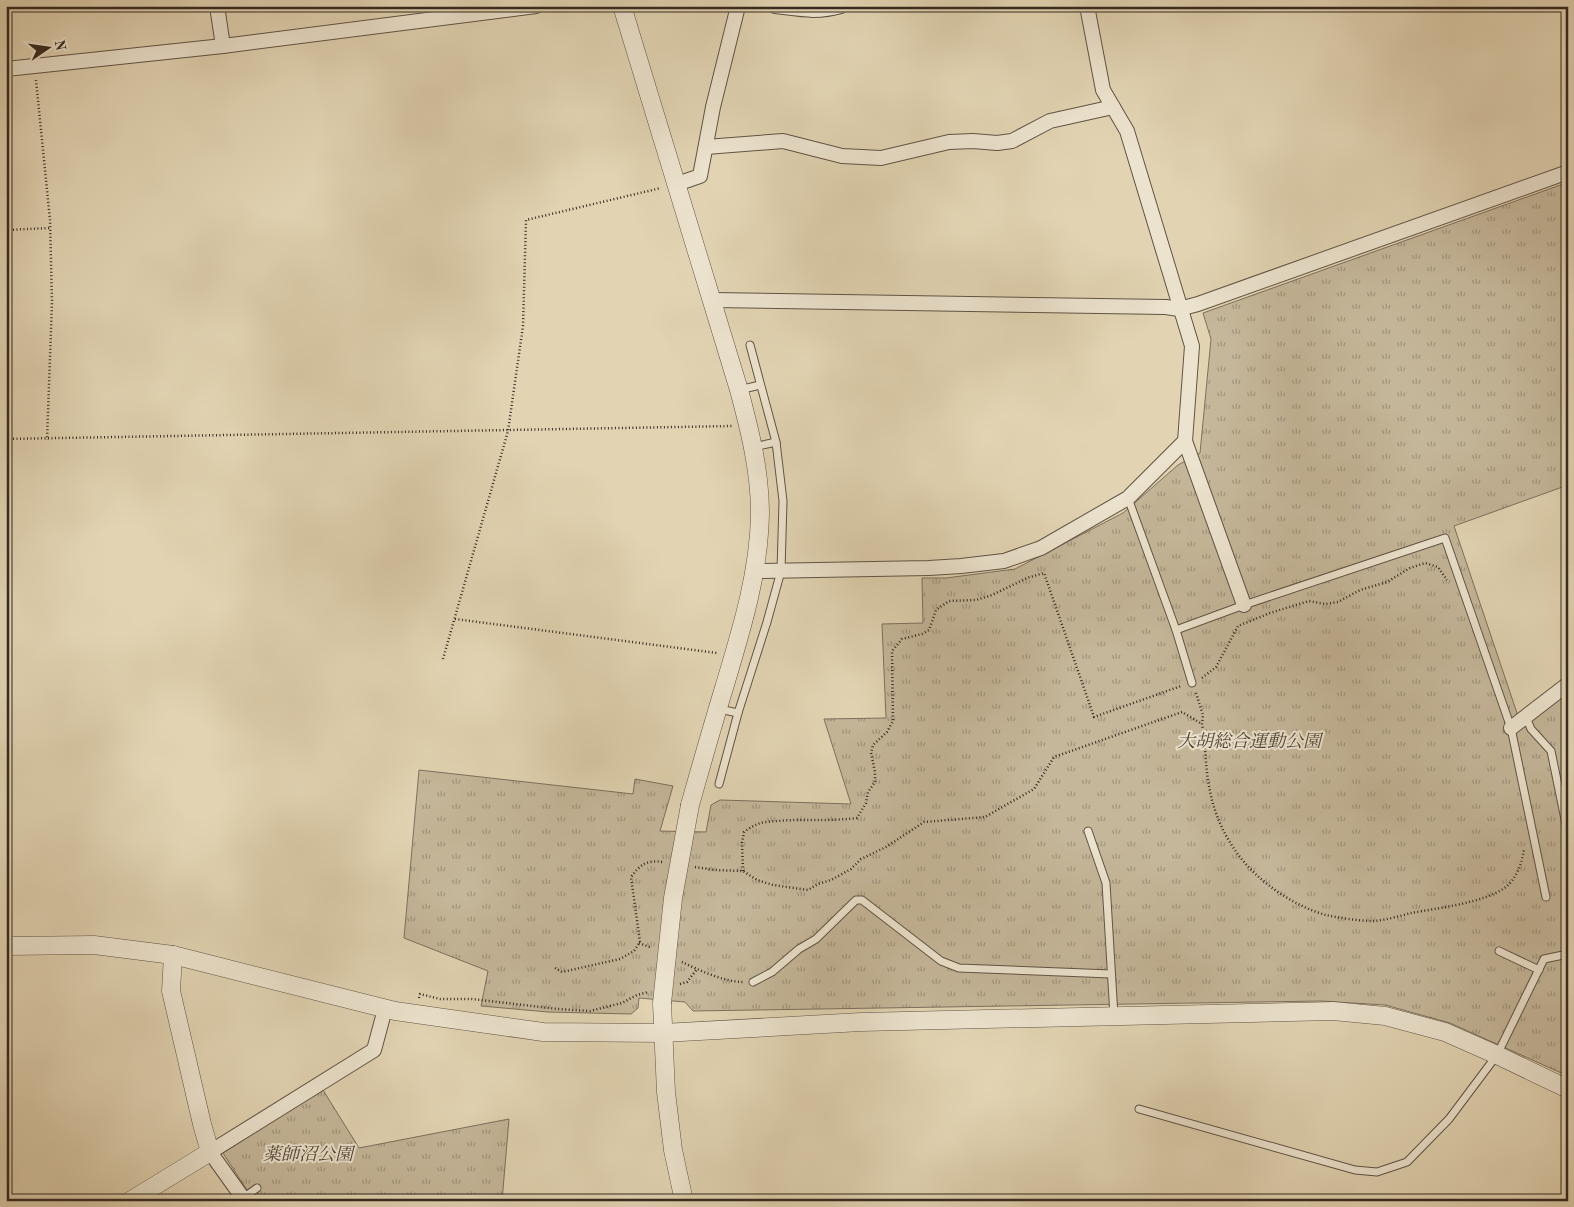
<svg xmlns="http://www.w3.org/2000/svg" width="1574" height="1207" viewBox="0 0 1574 1207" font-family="'Old Standard TT','Noto Serif JP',serif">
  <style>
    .park { fill: url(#park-tufts); stroke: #7d705e }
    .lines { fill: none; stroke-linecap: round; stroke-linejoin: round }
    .service-casing { stroke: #605446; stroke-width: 9 }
    .minor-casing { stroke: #605446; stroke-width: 16 }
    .tertiary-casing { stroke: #605446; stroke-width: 19 }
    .path { stroke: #352a21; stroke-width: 2.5; stroke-dasharray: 1 2.5; stroke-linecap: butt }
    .service { stroke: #ece3ce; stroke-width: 7 }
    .minor { stroke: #ece3ce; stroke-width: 14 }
    .tertiary { stroke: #ece3ce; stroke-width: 18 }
    .tertiary-bridge-casing { stroke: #605446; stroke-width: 19; stroke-linecap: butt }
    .tertiary-bridge { stroke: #ece3ce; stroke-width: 18 }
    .labels { text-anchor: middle; stroke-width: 4; stroke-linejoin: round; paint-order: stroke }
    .park-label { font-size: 18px; font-style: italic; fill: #524639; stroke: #ece3ce }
  </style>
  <defs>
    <pattern id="park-tufts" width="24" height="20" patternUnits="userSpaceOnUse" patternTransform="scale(1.25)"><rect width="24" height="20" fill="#c5b79a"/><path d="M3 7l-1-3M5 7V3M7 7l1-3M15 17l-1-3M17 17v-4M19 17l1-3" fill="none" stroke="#a1957d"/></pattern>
  </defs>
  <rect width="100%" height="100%" fill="#e2d4b3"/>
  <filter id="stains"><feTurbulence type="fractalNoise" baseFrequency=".004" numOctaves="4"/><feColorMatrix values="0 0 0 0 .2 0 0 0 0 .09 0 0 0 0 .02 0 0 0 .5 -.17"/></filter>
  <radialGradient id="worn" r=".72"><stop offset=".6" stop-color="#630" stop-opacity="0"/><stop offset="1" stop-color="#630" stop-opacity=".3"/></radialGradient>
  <g class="park">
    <path d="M 1566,183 L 1568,187 L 1568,485 L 1454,526 L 1522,728 L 1568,692 L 1568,1076 L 1450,1023 L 1385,1005 L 1321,1001 L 693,1011 L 685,1002 L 639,998 L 638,1008 L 631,1014 L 548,1012 L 481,1006 L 488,971 L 404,938 L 419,770 L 633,794 L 635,779 L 673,786 L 660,831 L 706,832 L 711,805 L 720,800 L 851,804 L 824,719 L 886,718 L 882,624 L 923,623 L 922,578 L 946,578 L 1015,569 L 1123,513 L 1178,465 L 1200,453 L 1211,339 L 1203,313 Z"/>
    <path d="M 323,1090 L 359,1148 L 509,1119 L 502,1201 L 254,1201 L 223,1153 Z"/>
  </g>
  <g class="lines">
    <g class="service-casing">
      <g id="service">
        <path d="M 739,390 L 760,385"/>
        <path d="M 754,447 L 776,442"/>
        <path d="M 1128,498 L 1176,630 L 1192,683"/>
        <path d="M 1176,630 L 1244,605 L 1445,538 L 1511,728 L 1546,897"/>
        <path d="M 719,709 L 738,713"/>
        <path d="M 1526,717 L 1531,729 L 1551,751 L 1568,834"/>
        <path d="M 719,784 L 738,713 L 767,622 L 781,571 L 783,501 L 776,442 L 750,345"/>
        <path d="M 1088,831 L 1106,883 L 1114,1016"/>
        <path d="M 1499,951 L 1539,970"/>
        <path d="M 753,982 L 772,972 L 799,949 L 816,939 L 856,900 L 862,900 L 941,961 L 959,968 L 1111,974"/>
        <path d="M 1139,1109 L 1355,1170 L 1377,1172 L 1407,1162 L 1449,1119 L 1497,1055 L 1544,959 L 1568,954"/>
        <path d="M 243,1198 L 257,1188"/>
      </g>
    </g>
    <g class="minor-casing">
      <g id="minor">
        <path d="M 217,6 L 223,46"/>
        <path d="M 775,6 C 800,9 816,13 841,6"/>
        <path d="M 1087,6 L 1103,90 L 1127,131 L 1192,346 L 1185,441 L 1244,605"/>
        <path d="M 6,69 L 223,46 L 536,6"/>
        <path d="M 706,147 L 783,141 L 842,156 L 881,158 L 949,142 L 973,141 L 997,143 L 1012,141 L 1050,121 L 1113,107"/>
        <path d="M 677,184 L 700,176 L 713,107 L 738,6"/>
        <path d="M 711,300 L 1166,307 L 1179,309 L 1198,304 L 1568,172"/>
        <path d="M 755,571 L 929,568 L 961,566 L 1004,561 L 1041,548 L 1128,498 L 1185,441"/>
        <path d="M 1511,728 L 1568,684"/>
        <path d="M 245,1201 L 210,1152 L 374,1050 L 385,1009"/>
      </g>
    </g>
    <g class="tertiary-casing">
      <g id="tertiary">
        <path d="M 622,6 L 739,390 C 750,431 760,471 760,514 C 759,574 741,631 724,688 C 712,727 701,766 690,805"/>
        <path d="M 6,946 L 94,945 L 173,955 L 395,1011 L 543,1032 L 663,1033 L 861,1022 L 1333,1011 L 1385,1016 L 1445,1032 L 1497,1055 L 1568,1089"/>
        <path d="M 662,1003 L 666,1092 L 673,1150 L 684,1201"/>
        <path d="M 130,1201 L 210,1152 L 202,1124 L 171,991 L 173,955"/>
      </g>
    </g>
    <g class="path">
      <path d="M 36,80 L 50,220 L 52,302 L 47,440"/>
      <path d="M 6,230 L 50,228"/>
      <path d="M 6,439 L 732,426"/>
      <path d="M 455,619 L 717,653"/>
      <path d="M 443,659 L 508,431 L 523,326 L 526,220 L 661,188"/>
      <path d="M 1202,678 L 1216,667 L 1238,626 L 1270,613 L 1309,601 L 1325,604 L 1338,602 L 1360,590 L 1387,582 L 1410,568 L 1425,563 L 1438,567 L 1447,580"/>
      <path d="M 1196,693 L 1203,715 L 1202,724 C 1206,746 1205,769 1210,791 C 1214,813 1224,835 1237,853 C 1256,880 1293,906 1326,915 C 1340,918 1359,921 1374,921 C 1386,920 1400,916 1411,913 C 1438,908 1484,903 1506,887 C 1516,879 1522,863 1524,850"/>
      <path d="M 695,867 L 715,870 L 743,871 L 757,880 L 773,885 L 808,890 L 818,884 L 831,880 L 851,869 L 861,859 L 886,847 L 924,822 L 985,817 L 1034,789 L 1054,757 L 1182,712 L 1202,724"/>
      <path d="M 743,871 L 742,843 L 744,832 C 751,827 757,823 766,822 C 796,818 826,822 857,818 L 866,803 L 868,792 L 875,782 L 875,772 L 871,753 L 873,745 L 887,732 L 893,721 L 892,651 L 902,639 L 922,634 L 929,630 L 936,610 L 949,601 L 976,600 L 992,595 L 1027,578 L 1044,573 L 1094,717 L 1181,686"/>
      <path d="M 639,943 L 652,948"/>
      <path d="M 682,962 C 699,970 724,982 743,982"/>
      <path d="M 555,968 L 562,972 L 620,959 L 634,951 L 640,942 L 631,877 C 641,864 646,860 663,862"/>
      <path d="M 680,984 L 687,982 L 697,969"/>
      <path d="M 419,998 L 420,994 L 440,999 L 472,999 L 558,1009 L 590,1011 L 622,1003 L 637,995 L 648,992"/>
    </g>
    <use href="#service" class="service"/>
    <use href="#minor" class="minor"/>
    <use href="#tertiary" class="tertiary"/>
    <g class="tertiary-bridge-casing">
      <path id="tertiary-bridge" d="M 662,1003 L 673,898 L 690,805"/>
    </g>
    <use href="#tertiary-bridge" class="tertiary-bridge"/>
  </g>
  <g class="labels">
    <g class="park-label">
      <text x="1249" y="747">大胡総合運動公園</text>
      <text x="308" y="1160">薬師沼公園</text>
    </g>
  </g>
  <rect width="1574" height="1207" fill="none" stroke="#e2d4b3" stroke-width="25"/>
  <rect x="8" y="8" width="1559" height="1192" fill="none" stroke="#352a21" stroke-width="2.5"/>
  <rect x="12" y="12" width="1549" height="1182" fill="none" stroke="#352a21"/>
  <g transform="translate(48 48) rotate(77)" stroke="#ece3ce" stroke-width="4" paint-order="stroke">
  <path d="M0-4L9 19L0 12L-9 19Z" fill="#352a21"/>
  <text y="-8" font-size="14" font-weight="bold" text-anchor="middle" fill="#352a21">N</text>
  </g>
  <rect width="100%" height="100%" filter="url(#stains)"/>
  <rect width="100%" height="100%" fill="url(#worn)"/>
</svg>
